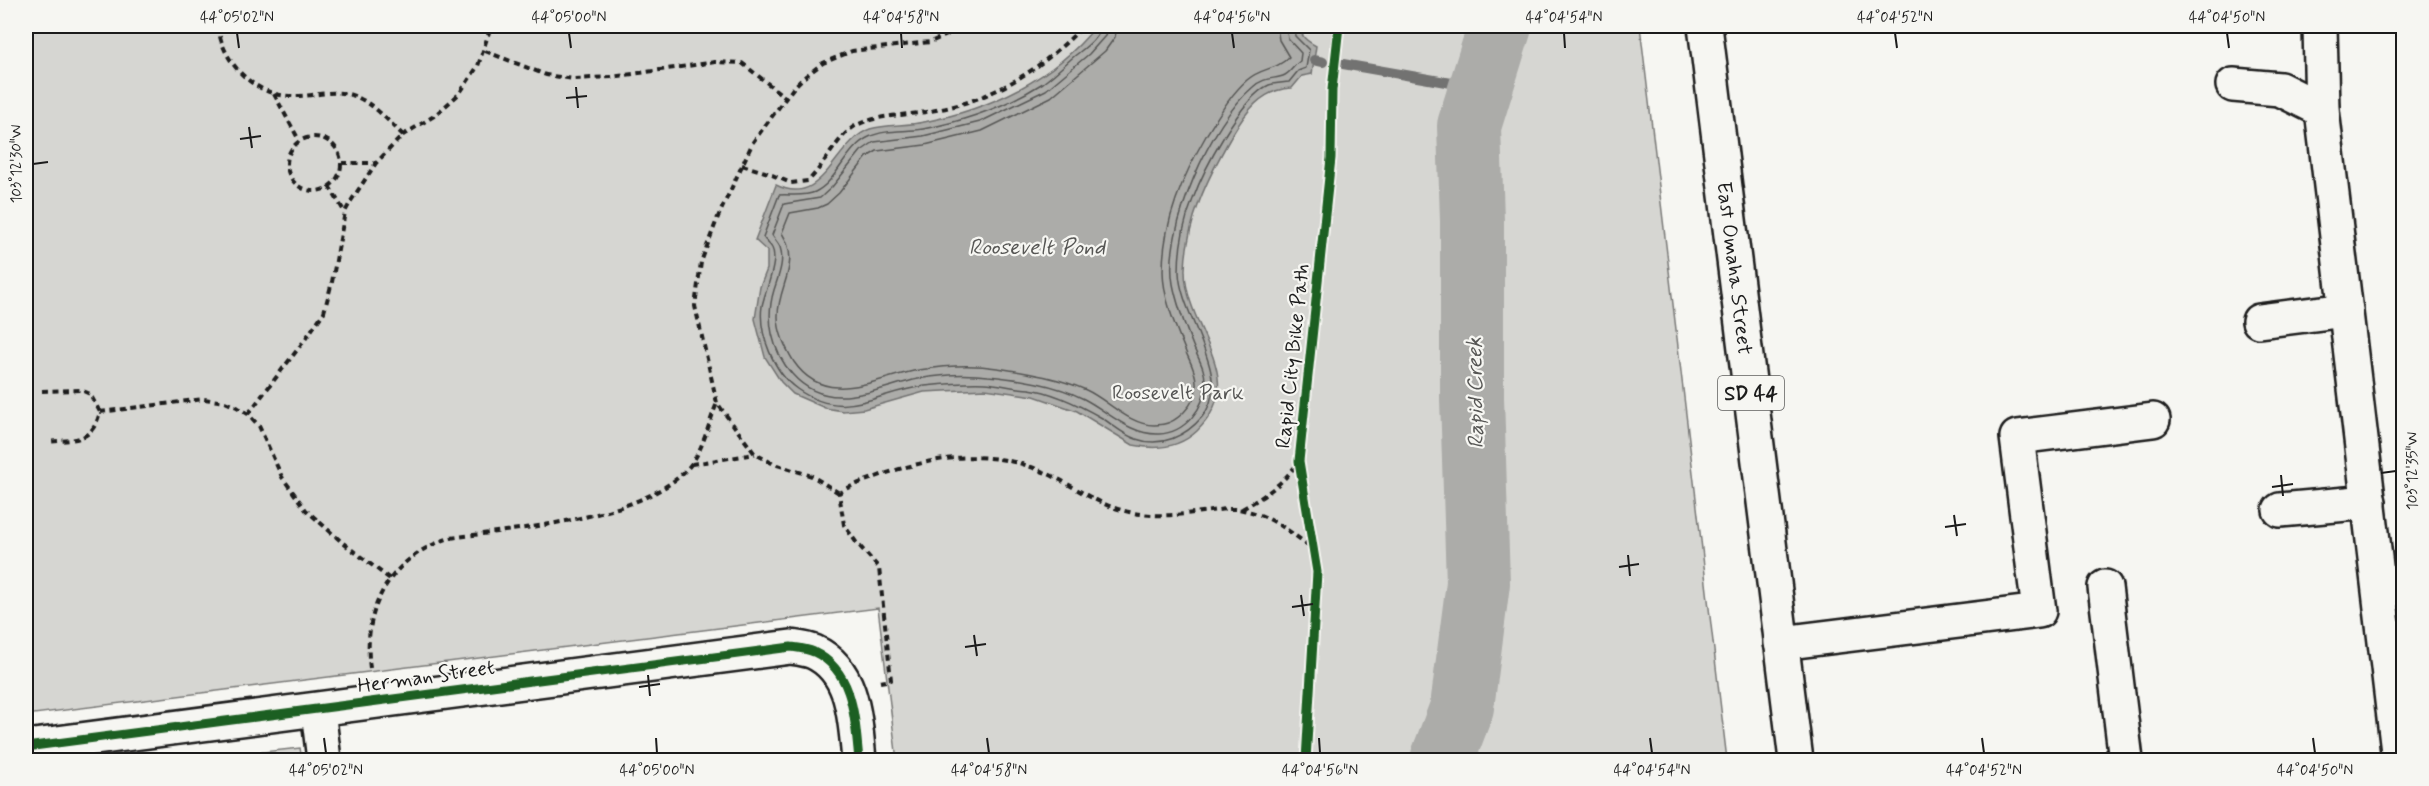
<svg xmlns="http://www.w3.org/2000/svg" width="2429" height="786" viewBox="0 0 2429 786" font-family="Mynerve,sans-serif">
  <style>
    .green { fill: #d6d6d2; stroke: #797977; stroke-width: 1.5 }
    .water { fill: #acaca9; stroke: #727271; stroke-width: 1.5 }
    .lines { fill: none; stroke-linecap: round; stroke-linejoin: round }
    .shore { stroke: #565654; stroke-width: 1.5 }
    .stream { stroke: #727271; stroke-width: 10 }
    .river { stroke: #acaca9; stroke-width: 64 }
    .minor-casing { stroke: #1c1c1c; stroke-width: 38 }
    .major-casing { stroke: #1c1c1c; stroke-width: 38 }
    .path { stroke: #1c1c1c; stroke-width: 4; stroke-dasharray: 6 4.5; stroke-linecap: butt }
    .minor { stroke: #f6f6f2; stroke-width: 33 }
    .major { stroke: #f6f6f2; stroke-width: 33 }
    .cycleway-casing { stroke: #f6f6f2; stroke-width: 13 }
    .cycleway { stroke: #1b5e20; stroke-width: 9 }
    .ticks { fill: none; stroke: #1c1c1c; stroke-width: 2 }
    .labels { text-anchor: middle; stroke-width: 4.5; stroke-linejoin: round; paint-order: stroke }
    .shield { fill: #f6f6f2; stroke: #5d5d5c; stroke-width: 1.5 }
    .shield-label { font-size: 20px; font-weight: bold; fill: #1c1c1c }
    .street-label { font-size: 21px; fill: #1c1c1c; stroke: #f6f6f2 }
    .park-label { font-size: 21px; fill: #545453; stroke: #f6f6f2 }
    .water-label { font-size: 22px; font-style: italic; fill: #565654; stroke: #f6f6f2 }
    .neatline { fill: none; stroke: #1c1c1c; stroke-width: 2 }
    .ticks-label { font-size: 15px; text-anchor: middle; fill: #1c1c1c }
  </style>
  <rect width="100%" height="100%" fill="#f6f6f2"/>
  <filter id="ink" filterUnits="userSpaceOnUse"><feTurbulence type="fractalNoise" baseFrequency=".0167" numOctaves="2"/><feDisplacementMap in="SourceGraphic" scale="12" xChannelSelector="R" yChannelSelector="G"/><feConvolveMatrix kernelMatrix="1 2 1 2 8 2 1 2 1" color-interpolation-filters="sRGB"/></filter>
  <g filter="url(#ink)">
    <g class="green">
      <path d="M 26,26 L 1640,26 L 1727,760 L 897,760 L 878,608 L 26,715 Z"/>
      <path d="M 300,748 L 302,760 L 191,760 Z"/>
    </g>
    <path class="water" d="M 1096,26 L 1299,26 C 1301,37 1307,41 1316,46 L 1312,74 L 1302,76 L 1292,88 C 1261,89 1245,113 1231,137 C 1207,179 1187,220 1185,269 C 1184,329 1252,377 1197,431 C 1179,448 1156,450 1133,445 L 1077,411 L 1034,396 L 985,389 L 924,392 L 864,409 L 843,411 L 825,408 L 793,394 L 781,382 L 765,357 L 755,319 L 760,287 L 767,269 L 767,251 L 755,240 L 776,185 C 824,209 834,142 870,129 C 887,124 907,126 924,122 C 990,109 1054,79 1096,26 Z"/>
    <g class="lines">
      <g class="shore">
        <path d="M 1100,26 C 1099,40 1081,50 1071,59 C 1062,67 1053,76 1043,83 C 1007,106 965,121 923,129 C 906,132 885,129 869,137 C 845,148 838,181 815,192 C 804,197 789,194 779,195 L 763,237 C 765,241 770,244 772,248 C 779,261 765,291 762,306 C 758,333 774,373 797,389 C 845,423 878,391 925,386 C 945,384 965,382 985,383 C 999,384 1014,388 1029,389 C 1054,392 1081,406 1102,418 C 1113,425 1124,435 1136,439 C 1161,448 1186,436 1202,417 C 1235,378 1180,316 1179,272 C 1179,248 1184,221 1193,199 C 1203,171 1241,97 1269,85 C 1275,83 1282,83 1289,82 L 1298,71 L 1306,68 L 1309,50 L 1295,36 L 1294,26"/>
        <path d="M 1108,26 L 1105,36 L 1089,54 L 1046,90 L 980,122 L 923,136 L 874,142 L 861,151 L 832,187 L 820,198 L 784,204 L 772,235 C 774,239 778,242 780,247 C 785,261 778,277 774,290 C 765,319 772,351 792,374 C 828,415 876,388 918,379 C 939,375 966,373 988,376 C 1020,379 1055,384 1084,399 C 1109,412 1130,435 1159,434 C 1185,433 1205,408 1205,384 C 1206,370 1198,358 1193,346 C 1185,326 1177,305 1173,284 C 1163,230 1211,122 1253,87 C 1265,76 1275,80 1285,75 C 1291,72 1294,65 1300,61 L 1301,53 L 1288,39 L 1286,26"/>
        <path d="M 1117,26 L 1115,37 L 1105,51 L 1051,97 L 982,131 L 925,145 L 877,151 L 867,157 L 839,193 L 827,204 L 818,208 L 790,213 L 782,233 C 802,265 777,286 778,317 C 778,332 786,349 794,362 C 826,409 877,377 919,370 C 943,366 973,364 997,368 C 1028,373 1056,377 1086,390 C 1108,400 1129,425 1154,425 C 1167,425 1175,421 1184,412 C 1192,404 1197,394 1196,382 C 1196,371 1189,360 1185,350 C 1175,326 1163,297 1163,271 C 1163,221 1183,176 1207,134 C 1219,115 1230,95 1247,80 C 1262,67 1275,71 1289,57 L 1279,40 L 1277,26"/>
      </g>
      <g class="stream">
        <path d="M 1314,60 L 1323,62"/>
        <path d="M 1343,64 L 1480,88"/>
      </g>
      <path class="river" d="M 1442,760 L 1462,707 L 1478,583 L 1472,398 L 1472,221 L 1469,126 L 1500,26"/>
      <g class="minor-casing">
        <g id="minor">
          <path d="M 2320,26 L 2322,110 L 2399,760"/>
          <path d="M 2233,85 L 2280,89 L 2322,110"/>
          <path d="M 2259,321 L 2346,310"/>
          <path d="M 2280,510 L 2369,502"/>
          <path d="M 2105,587 L 2126,760"/>
          <path d="M 1781,643 L 2039,611 L 2017,437 L 2153,420"/>
          <path d="M 318,710 L 324,760"/>
          <path d="M 26,747 L 791,647 C 798,648 807,649 814,652 C 855,671 855,722 859,760"/>
        </g>
      </g>
      <g class="major-casing">
        <g id="major">
          <path id="s1" d="M 1705,26 L 1796,760"/>
        </g>
      </g>
      <g class="path">
        <path d="M 218,26 C 222,62 254,96 292,96 C 310,97 330,90 348,94 C 371,100 386,119 403,135"/>
        <path d="M 485,51 L 546,75 L 574,79 L 612,77 L 715,62 L 742,63 L 786,98"/>
        <path d="M 274,94 L 299,140"/>
        <circle cx="314" cy="164" r="27"/>
        <path d="M 342,163 L 375,163"/>
        <path d="M 742,165 L 765,172 L 791,183 L 808,181 C 824,166 837,137 855,126 C 878,114 906,116 931,111 C 991,101 1041,70 1083,26"/>
        <path d="M 329,186 L 344,211"/>
        <path d="M 42,391 L 81,390 L 90,394 L 100,412 C 92,443 75,439 48,442"/>
        <path d="M 100,412 L 204,399 L 225,402 L 237,407 L 248,414 L 259,426 L 282,477 L 306,510 L 343,543 L 390,579"/>
        <path d="M 248,414 L 304,341 L 324,312 L 332,282 L 345,212 L 351,201 L 376,163 L 403,135 L 434,116 L 459,94 L 478,66 L 491,26"/>
        <path d="M 692,464 L 755,454"/>
        <path d="M 839,493 L 812,476 L 774,464 L 755,454 L 717,403 L 695,306 L 701,262 L 718,217 L 753,142 L 794,87 L 803,78 L 823,63 L 852,51 L 930,42 L 969,26"/>
        <path d="M 1242,509 C 1265,496 1284,483 1299,461"/>
        <path d="M 370,668 C 362,608 390,557 450,538 C 514,529 651,519 692,463 C 704,446 709,422 717,403"/>
        <path d="M 880,682 L 891,680 L 879,568 L 856,542 L 844,525 L 839,493 C 851,485 863,482 876,477 C 929,457 986,448 1039,470 C 1076,485 1093,505 1134,513 C 1156,517 1180,515 1202,512 C 1215,511 1230,507 1243,510 C 1270,515 1292,533 1313,549"/>
      </g>
      <use href="#minor" class="minor"/>
      <use href="#major" class="major"/>
      <g class="cycleway-casing">
        <g id="cycleway">
          <path d="M 26,747 L 791,647 C 798,648 807,649 814,652 C 855,671 855,722 859,760"/>
          <path d="M 1306,760 L 1317,572 L 1299,461 L 1331,158 L 1332,90 L 1339,26"/>
        </g>
      </g>
      <use href="#cycleway" class="cycleway"/>
    </g>
  </g>
  <path class="ticks" d="M 237,33 L 239,48M 569,33 L 571,48M 901,33 L 902,48M 1232,33 L 1234,48M 1564,33 L 1565,48M 1895,33 L 1897,48M 2227,33 L 2229,48M 576,87 L 578,108M 566,98 L 587,96M 249,127 L 252,148M 240,139 L 261,136M 33,164 L 48,162M 2381,473 L 2396,471M 2281,475 L 2283,496M 2272,487 L 2293,484M 1954,515 L 1957,536M 1945,527 L 1966,524M 1628,555 L 1630,576M 1619,567 L 1639,564M 1301,595 L 1304,616M 1292,607 L 1313,604M 974,635 L 977,656M 965,647 L 986,644M 648,675 L 650,696M 639,687 L 660,684M 324,738 L 326,753M 656,738 L 657,753M 987,738 L 989,753M 1319,738 L 1320,753M 1650,738 L 1652,753M 1982,738 L 1984,753M 2313,738 L 2315,753"/>
  <g class="labels">
    <rect class="shield" x="1718" y="376" width="66" height="34" rx="4.5"/>
    <g class="shield-label">
      <text x="1751" y="400">SD 44</text>
    </g>
    <g class="street-label">
      <text dy="7" stroke="none"><textPath href="#s1" startOffset="244">East Omaha Street</textPath></text>
      <text transform="translate(1292 356) rotate(-84)" y="7">Rapid City Bike Path</text>
      <text transform="translate(426 676) rotate(-8)" y="7">Herman Street</text>
    </g>
    <g class="park-label">
      <text x="1178" y="399">Roosevelt Park</text>
    </g>
    <g class="water-label">
      <text x="1037" y="254">Roosevelt Pond</text>
      <text transform="translate(1474 393) rotate(-91)" y="8">Rapid Creek</text>
    </g>
  </g>
  <rect width="2429" height="786" fill="none" stroke="#f6f6f2" stroke-width="66"/>
  <rect x="33" y="33" width="2363" height="720" class="neatline"/>
  <g class="ticks-label">
    <text x="237" y="22">44°05'02"N</text>
    <text x="569" y="22">44°05'00"N</text>
    <text x="901" y="22">44°04'58"N</text>
    <text x="1232" y="22">44°04'56"N</text>
    <text x="1564" y="22">44°04'54"N</text>
    <text x="1895" y="22">44°04'52"N</text>
    <text x="2227" y="22">44°04'50"N</text>
    <text transform="translate(16 164) rotate(-90)" y="5">103°12'30"W</text>
    <text transform="translate(2412 471) rotate(-90)" y="5">103°12'35"W</text>
    <text x="326" y="775">44°05'02"N</text>
    <text x="657" y="775">44°05'00"N</text>
    <text x="989" y="775">44°04'58"N</text>
    <text x="1320" y="775">44°04'56"N</text>
    <text x="1652" y="775">44°04'54"N</text>
    <text x="1984" y="775">44°04'52"N</text>
    <text x="2315" y="775">44°04'50"N</text>
  </g>
</svg>
